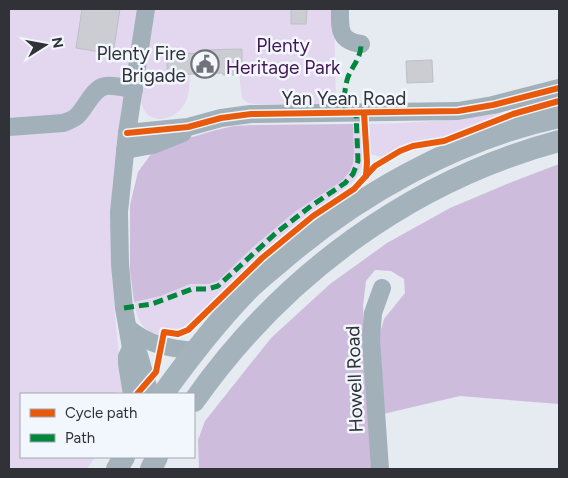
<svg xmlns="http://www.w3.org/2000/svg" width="568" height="478" viewBox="0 0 568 478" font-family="Figtree,sans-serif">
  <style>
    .green { fill: #e3d6ef }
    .forest { fill: #cebcdd }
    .building { fill: #cccdd3; stroke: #bdbfc4 }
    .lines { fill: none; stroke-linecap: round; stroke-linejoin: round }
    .minor { stroke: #a2b0ba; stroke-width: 18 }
    .major { stroke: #a3b2bb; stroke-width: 22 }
    .quiet { stroke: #00873e; stroke-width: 5; stroke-dasharray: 10 5; stroke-linecap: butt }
    .cycleway-casing { stroke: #f2f6fd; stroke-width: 9 }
    .cycleway { stroke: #e8590c; stroke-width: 6 }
    .labels { text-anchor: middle; stroke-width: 5; stroke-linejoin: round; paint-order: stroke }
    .park-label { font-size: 19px; fill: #431555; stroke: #f2f6fd }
    .poi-label { font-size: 19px; fill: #303237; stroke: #f2f6fd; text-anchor: end }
    .street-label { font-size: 19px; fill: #303237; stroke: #f2f6fd }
  </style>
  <rect width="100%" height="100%" fill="#e6eaf1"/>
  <g class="green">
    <path d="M 9,9 L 139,9 L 113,178 C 107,250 115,320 123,392 L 116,392 L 116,394 L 21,394 L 21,457 L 95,457 L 87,469 L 9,469 Z"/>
    <path d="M 153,9 L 334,9 L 336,102 L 329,105 L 254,104 L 248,103 L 242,98 L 239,75 L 223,75 L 223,73 L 190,74 C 189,83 190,93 186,101 C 176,124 141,127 141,97 Z"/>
    <path d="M 504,111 L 497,116 L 446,136 L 407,145 L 381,157 L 371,154 L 369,124 C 414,123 460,121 504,111 Z"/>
    <path d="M 353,124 L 361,124 C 362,145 368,165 353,182 L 268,247 L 187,325 L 176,330 L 160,327 L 158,336 C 141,329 137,319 134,302 L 161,296 L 190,284 L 209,284 L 218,281 L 252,248 L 296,211 L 342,181 C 358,165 354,145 353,124 Z"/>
  </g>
  <g class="forest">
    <path d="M 353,124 L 354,152 L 353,164 L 350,171 L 342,181 L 296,211 L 252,248 L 218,281 L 209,284 L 190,284 L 161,296 L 134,302 L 130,271 L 130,205 L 138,172 L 151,154 L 172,143 L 216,130 L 234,126 L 253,125 Z"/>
    <path d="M 559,164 L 559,404 L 460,396 L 383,414 L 377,344 L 384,319 L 405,293 L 404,279 L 391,271 L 375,270 L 366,281 L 363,306 L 372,469 L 199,469 L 198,440 L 205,421 L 271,338 L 330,284 L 387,243 L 450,208 L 507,184 Z"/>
  </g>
  <g class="building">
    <path d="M 82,9 L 120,9 L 113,54 L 76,48 Z"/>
    <path d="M 291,9 L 307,9 L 306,24 L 291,24 Z"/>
    <path d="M 242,49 L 242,75 L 223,75 L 223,73 L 167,75 L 167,54 L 206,53 L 206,50 Z"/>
    <path d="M 432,60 L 433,82 L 407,83 L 406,61 Z"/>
  </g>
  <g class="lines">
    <g class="minor">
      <path d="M 340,9 C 340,28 338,41 361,44"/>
      <path d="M 9,127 L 63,123 C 68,121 73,120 77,116 C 87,107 92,88 106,86 C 115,85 125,88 134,90"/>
      <path d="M 127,133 L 188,127 L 221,118 L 251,114 L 458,111 L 493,105 L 559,88"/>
      <path d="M 125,150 L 153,145 L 183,133"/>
      <path d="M 128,328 C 148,345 168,348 194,351"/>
      <path d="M 131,348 L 139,355 L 150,394"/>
      <path d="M 132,394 L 127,364 L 127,357 L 131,348 L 124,308 L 120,264 L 119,212 L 127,133 L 146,9"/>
      <path d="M 380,469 L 371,339 L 373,313 L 382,288"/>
    </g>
    <g class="major">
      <path d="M 163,394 C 189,358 216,323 247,291 C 257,281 268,272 279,263 C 357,195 457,139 559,117"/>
      <path d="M 194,401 C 282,276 410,181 559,141"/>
      <path d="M 117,469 L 124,457"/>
      <path d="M 151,469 L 157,457"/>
    </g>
    <g class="quiet">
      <path d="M 345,113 C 344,101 344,89 348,77 C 353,65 361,58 361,44"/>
      <path d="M 124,308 L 152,304 L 192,289 L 208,289 L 218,286 L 276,233 L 311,206 L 345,183 L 353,174 L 358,161 L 356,113"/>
    </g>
    <g class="cycleway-casing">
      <g id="cycleway">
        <path d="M 364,113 L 367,162 L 366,176"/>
        <path d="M 127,133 L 188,127 L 221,118 L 251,114 L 458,111 L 493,105 L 559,88"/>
        <path d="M 137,394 L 156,372 L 164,332 L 178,334 L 188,330 L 262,258 L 313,216 L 354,189 L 375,166 L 400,151 L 413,146 L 444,141 L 513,114 L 559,101"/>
      </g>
    </g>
    <use href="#cycleway" class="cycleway"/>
  </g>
  <defs>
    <g id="civic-ring" transform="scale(1.4375)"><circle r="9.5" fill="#f2f6fd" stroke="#707278" stroke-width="1.5"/><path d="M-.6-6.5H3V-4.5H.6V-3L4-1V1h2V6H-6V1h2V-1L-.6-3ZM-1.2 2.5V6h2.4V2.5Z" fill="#707278"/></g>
  </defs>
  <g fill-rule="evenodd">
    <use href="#civic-ring" x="205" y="64"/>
  </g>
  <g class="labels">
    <g class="park-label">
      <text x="283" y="52">Plenty<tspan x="283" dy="22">Heritage Park</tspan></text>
    </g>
    <g class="poi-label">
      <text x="186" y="60">Plenty Fire<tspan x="186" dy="22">Brigade</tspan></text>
    </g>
    <g class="street-label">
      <text x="344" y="105">Yan Yean Road</text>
      <text transform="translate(354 379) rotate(-92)" y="7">Howell Road</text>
    </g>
  </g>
  <rect width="568" height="478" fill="none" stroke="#303237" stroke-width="20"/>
  <rect x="20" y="393" width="175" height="65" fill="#f2f6fd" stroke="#a4a8ae"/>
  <rect x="30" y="409" width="25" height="8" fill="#e8590c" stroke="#a4a8ae"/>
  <text x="65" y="418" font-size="15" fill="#303237">Cycle path</text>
  <rect x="30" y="434" width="25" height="8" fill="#00873e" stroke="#a4a8ae"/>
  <text x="65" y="443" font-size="15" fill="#303237">Path</text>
  <g transform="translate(45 45) rotate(79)" stroke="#f2f6fd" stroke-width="4" paint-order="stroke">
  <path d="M0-4L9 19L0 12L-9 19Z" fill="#303237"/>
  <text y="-8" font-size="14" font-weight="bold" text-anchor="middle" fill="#303237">N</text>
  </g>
</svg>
